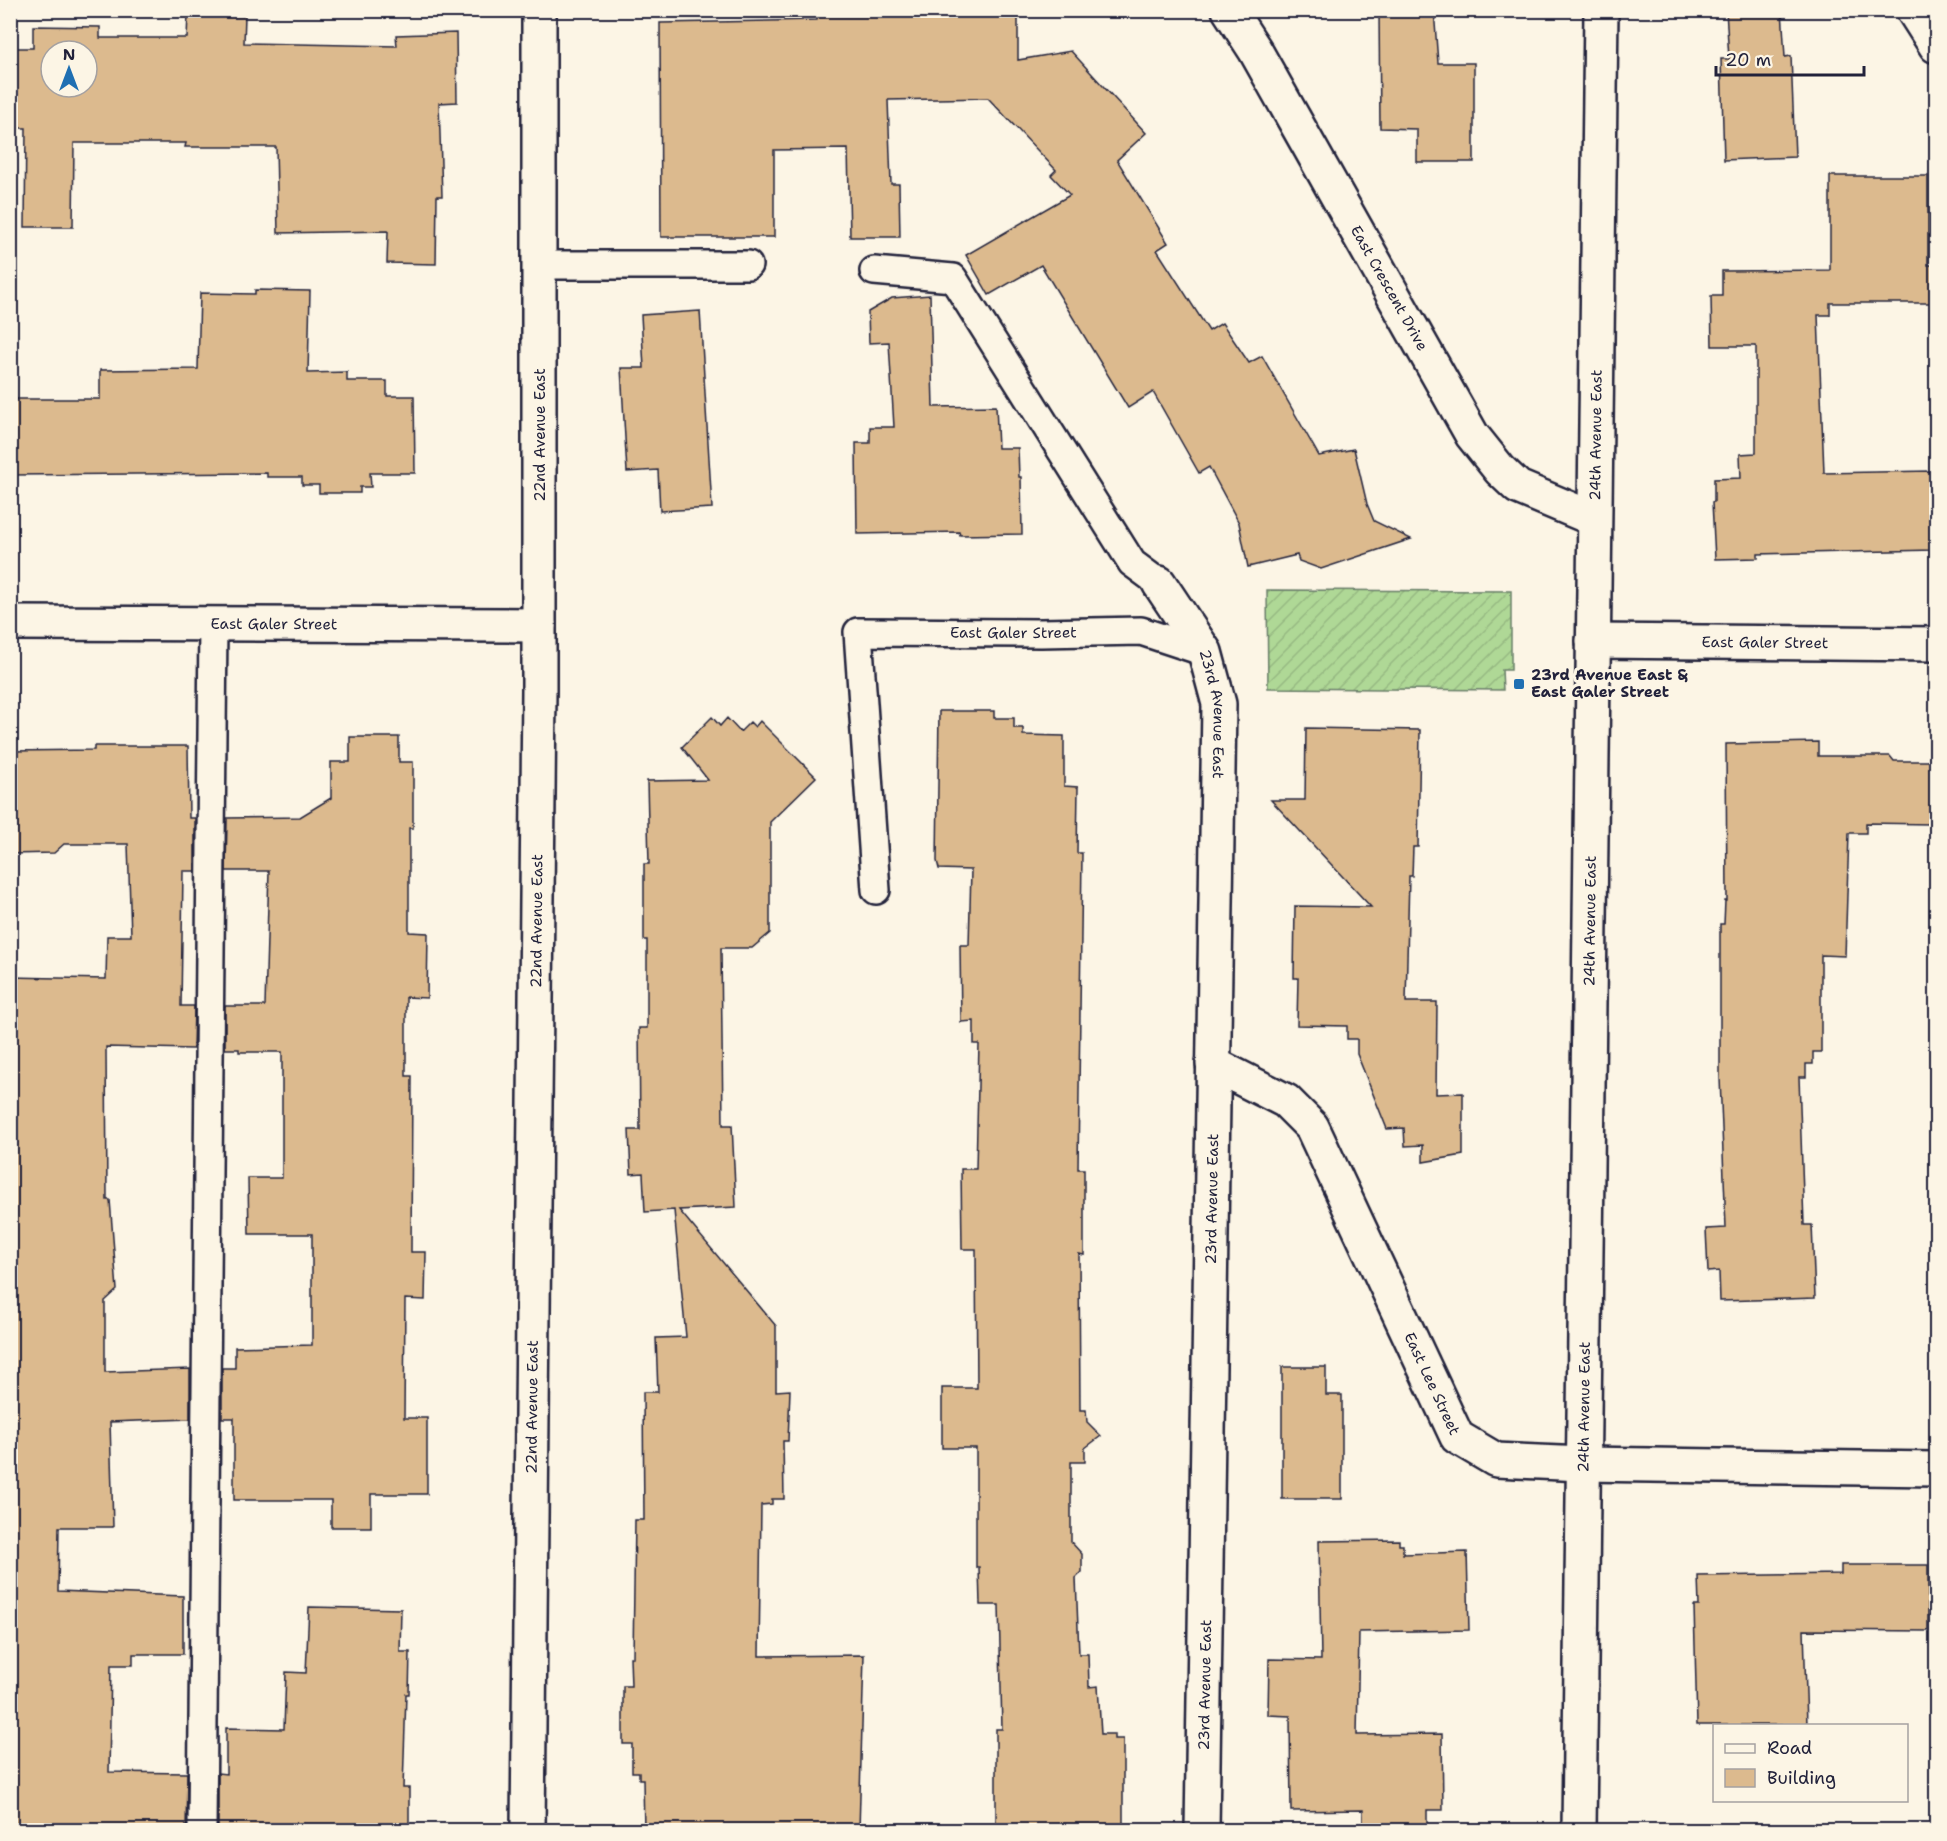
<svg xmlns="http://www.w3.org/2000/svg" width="1947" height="1841" viewBox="0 0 1947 1841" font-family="'Shantell Sans',sans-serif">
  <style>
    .garden { fill: url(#garden-furrows); stroke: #687d68; stroke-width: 1.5 }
    .building { fill: #dcba8e; stroke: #22223b; stroke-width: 1.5; fill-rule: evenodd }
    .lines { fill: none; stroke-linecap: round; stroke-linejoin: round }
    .lane-casing { stroke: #22223b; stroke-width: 32 }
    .street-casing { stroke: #22223b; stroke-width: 38 }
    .primary-casing { stroke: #22223b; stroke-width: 38 }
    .lane { stroke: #fcf5e5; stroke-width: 27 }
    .street { stroke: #fcf5e5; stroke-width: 33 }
    .primary { stroke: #fcf5e5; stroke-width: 33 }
    .poi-dot { fill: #1f6fb2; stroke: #fcf5e5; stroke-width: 2 }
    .labels { text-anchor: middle; stroke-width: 6; stroke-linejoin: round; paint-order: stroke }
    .street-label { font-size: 15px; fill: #22223b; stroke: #fcf5e5 }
    .poi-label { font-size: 15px; font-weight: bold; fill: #22223b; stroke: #fcf5e5; text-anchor: start }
  </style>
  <defs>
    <pattern id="garden-furrows" width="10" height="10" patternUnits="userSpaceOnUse" patternTransform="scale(1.5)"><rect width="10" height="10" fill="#afd896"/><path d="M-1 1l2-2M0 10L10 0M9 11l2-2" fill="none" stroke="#96b982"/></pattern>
  </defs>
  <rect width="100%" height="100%" fill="#fcf5e5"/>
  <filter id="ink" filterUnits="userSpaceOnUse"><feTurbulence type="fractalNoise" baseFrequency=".0167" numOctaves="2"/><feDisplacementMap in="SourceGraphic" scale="12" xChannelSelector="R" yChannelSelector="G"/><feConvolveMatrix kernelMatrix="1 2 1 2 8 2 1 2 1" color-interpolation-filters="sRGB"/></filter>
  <g filter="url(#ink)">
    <path class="garden" d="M 1267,590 L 1511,591 L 1511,670 L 1502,670 L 1503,690 L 1268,688 Z"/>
    <g class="building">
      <path d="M 817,10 L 1018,10 L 1018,60 L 1071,51 L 1146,133 L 1117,160 L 1168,243 L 1157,250 L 1209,331 L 1222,323 L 1249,363 L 1262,356 L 1319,456 L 1354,449 L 1367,504 L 1374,521 L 1411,539 L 1321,569 L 1299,561 L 1297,555 L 1248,567 L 1239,523 L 1209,467 L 1199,473 L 1153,392 L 1128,408 L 1041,265 L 989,295 L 966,255 L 1070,195 L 1051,175 L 1056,170 L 988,98 L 888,100 L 891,184 L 899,184 L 900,237 L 850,237 L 848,149 L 774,150 L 774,237 L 661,237 L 660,23 L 817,20 Z"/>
      <path d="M 1379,10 L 1434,10 L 1438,63 L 1474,63 L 1474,162 L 1417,162 L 1417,129 L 1380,128 Z"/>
      <path d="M 1726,10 L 1782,10 L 1785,57 L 1791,56 L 1795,157 L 1724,160 L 1721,59 L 1729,59 Z"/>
      <path d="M 188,14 L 245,16 L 244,43 L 397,46 L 396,35 L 456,33 L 457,102 L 439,103 L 442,196 L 437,196 L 436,264 L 387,263 L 388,231 L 278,233 L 276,147 L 185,147 L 186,143 L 74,143 L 73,227 L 25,227 L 26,128 L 10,128 L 10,48 L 33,48 L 33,26 L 100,27 L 100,38 L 187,38 ZM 51,51 L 87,51 L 87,87 L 51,87 Z"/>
      <path d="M 1830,176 L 1928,176 L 1928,265 L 1936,265 L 1936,303 L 1830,303 L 1830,315 L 1818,315 L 1824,473 L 1931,471 L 1933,550 L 1758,554 L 1758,558 L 1715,559 L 1712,502 L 1714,502 L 1714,479 L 1741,478 L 1740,454 L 1756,453 L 1756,346 L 1712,346 L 1711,296 L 1722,296 L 1722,271 L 1830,270 Z"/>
      <path d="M 255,290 L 310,291 L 308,373 L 347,372 L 347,381 L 387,381 L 387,396 L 414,396 L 415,473 L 370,473 L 371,487 L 360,487 L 360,493 L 319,493 L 319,485 L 302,485 L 302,477 L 267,477 L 267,473 L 10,475 L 10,399 L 100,399 L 100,370 L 198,369 L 200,293 L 255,294 Z"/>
      <path d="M 930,295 L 933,407 L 996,406 L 998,448 L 1018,448 L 1019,477 L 1021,477 L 1022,534 L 960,535 L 959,532 L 857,534 L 856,443 L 870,443 L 870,427 L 894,427 L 889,342 L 869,343 L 868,312 L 892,298 Z"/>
      <path d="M 700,311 L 712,508 L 660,511 L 658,470 L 627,472 L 621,368 L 644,368 L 641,315 Z"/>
      <path d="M 939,711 L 994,711 L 994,718 L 1014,718 L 1014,728 L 1023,728 L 1023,735 L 1064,736 L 1064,786 L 1078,787 L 1077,853 L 1082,853 L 1078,1169 L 1084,1169 L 1084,1255 L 1079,1254 L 1080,1410 L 1086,1410 L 1087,1422 L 1101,1436 L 1085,1448 L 1085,1462 L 1071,1462 L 1071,1542 L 1082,1554 L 1082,1572 L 1076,1578 L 1079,1654 L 1088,1654 L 1089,1687 L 1098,1686 L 1101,1734 L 1114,1734 L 1114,1739 L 1123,1739 L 1123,1830 L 996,1830 L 996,1729 L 1002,1729 L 999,1605 L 980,1605 L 979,1567 L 976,1567 L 976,1448 L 942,1448 L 942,1388 L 977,1388 L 976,1249 L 962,1249 L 961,1169 L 976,1169 L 979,1044 L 974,1044 L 974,1021 L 961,1022 L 960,945 L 969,945 L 971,870 L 939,869 L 937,861 Z"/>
      <path d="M 712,717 L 720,726 L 727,718 L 740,732 L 750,722 L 755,727 L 760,721 L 816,777 L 770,822 L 770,933 L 752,948 L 721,948 L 723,1125 L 732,1125 L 736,1207 L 679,1210 L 776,1326 L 776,1391 L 790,1390 L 788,1441 L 783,1441 L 784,1499 L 772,1499 L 772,1504 L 761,1505 L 759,1656 L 864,1655 L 859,1830 L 644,1830 L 643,1779 L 639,1779 L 639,1772 L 632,1772 L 632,1744 L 623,1744 L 623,1686 L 631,1686 L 630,1657 L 633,1657 L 635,1520 L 644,1520 L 643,1392 L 658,1392 L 656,1338 L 686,1337 L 674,1210 L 645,1212 L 643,1173 L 631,1174 L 629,1130 L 640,1130 L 639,1028 L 647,1028 L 647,940 L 644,940 L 644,864 L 649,864 L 647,781 L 708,780 L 682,747 Z"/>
      <path d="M 1306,728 L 1420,730 L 1418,847 L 1413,847 L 1412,876 L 1409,876 L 1406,1002 L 1437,1002 L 1436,1094 L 1463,1093 L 1463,1155 L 1423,1162 L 1423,1145 L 1405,1146 L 1404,1128 L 1387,1129 L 1357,1054 L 1357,1039 L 1347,1039 L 1347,1026 L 1297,1025 L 1298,978 L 1294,978 L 1295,906 L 1371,907 L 1271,800 L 1305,800 Z"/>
      <path d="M 350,737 L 399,737 L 399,762 L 413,762 L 413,828 L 409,828 L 409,932 L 428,933 L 427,998 L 406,997 L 406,1076 L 412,1076 L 411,1252 L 426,1252 L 425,1300 L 405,1299 L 404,1418 L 427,1418 L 427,1494 L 371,1494 L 371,1527 L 331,1527 L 331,1500 L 234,1500 L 234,1418 L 222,1418 L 222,1368 L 235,1368 L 235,1347 L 312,1345 L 312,1234 L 249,1234 L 248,1178 L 282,1178 L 282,1052 L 239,1052 L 239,1049 L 225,1049 L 225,1006 L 265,1006 L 269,871 L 226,871 L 227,818 L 300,817 L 331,798 L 331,762 L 350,762 Z"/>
      <path d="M 1818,742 L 1818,756 L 1890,756 L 1894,761 L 1931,761 L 1931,824 L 1866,823 L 1866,833 L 1849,833 L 1845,956 L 1821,955 L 1821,1052 L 1813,1052 L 1813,1064 L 1806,1064 L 1806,1077 L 1799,1077 L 1804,1225 L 1812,1225 L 1815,1298 L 1720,1301 L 1719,1271 L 1708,1272 L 1706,1229 L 1726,1228 L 1720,1078 L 1720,924 L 1724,924 L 1725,901 L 1727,901 L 1726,744 Z"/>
      <path d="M 94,746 L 188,746 L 189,818 L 195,818 L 195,871 L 183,871 L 181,1006 L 194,1006 L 193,1049 L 106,1047 L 107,1200 L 110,1200 L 117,1290 L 105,1301 L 105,1372 L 190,1369 L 190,1419 L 110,1422 L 113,1527 L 59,1527 L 58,1591 L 183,1596 L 183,1654 L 133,1654 L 133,1665 L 111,1665 L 109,1772 L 187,1773 L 186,1830 L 10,1830 L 10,977 L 106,979 L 107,936 L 131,936 L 128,844 L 64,844 L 54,853 L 10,854 L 10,751 L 94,750 Z"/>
      <path d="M 1282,1367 L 1326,1367 L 1326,1395 L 1342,1395 L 1342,1499 L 1282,1499 Z"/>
      <path d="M 1399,1540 L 1399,1545 L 1403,1545 L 1403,1554 L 1467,1552 L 1469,1630 L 1359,1632 L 1357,1735 L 1442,1734 L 1443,1810 L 1427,1810 L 1427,1830 L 1363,1830 L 1363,1810 L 1291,1811 L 1290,1716 L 1268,1715 L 1269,1659 L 1321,1660 L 1319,1541 Z"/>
      <path d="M 1841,1565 L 1928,1565 L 1928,1631 L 1804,1630 L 1807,1725 L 1697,1725 L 1694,1606 L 1699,1606 L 1698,1576 L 1841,1574 Z"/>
      <path d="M 309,1607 L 401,1609 L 400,1652 L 410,1652 L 409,1694 L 406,1694 L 403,1788 L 409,1788 L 409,1830 L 218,1830 L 218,1773 L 226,1774 L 226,1728 L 284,1729 L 286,1672 L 306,1673 Z"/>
    </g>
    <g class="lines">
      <g class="lane-casing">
        <g id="lane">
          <path d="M 540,265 L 748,265"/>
          <path d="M 874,271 L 953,278 L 1132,563 L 1159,583"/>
          <path id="s1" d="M 876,890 L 858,632 L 1041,633 L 1141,631 L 1205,652"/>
          <path d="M 202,1830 L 213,624"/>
        </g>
      </g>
      <g class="street-casing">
        <g id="street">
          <path id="s2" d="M 1229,10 L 1255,50 L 1472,435 L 1500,470 L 1518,487 L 1594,519"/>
          <path d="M 1913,10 L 1936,46"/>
          <path id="s3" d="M 1159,583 L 1205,652 L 1219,704 L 1202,1830"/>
          <path id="s4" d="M 10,623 L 539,625"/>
          <path id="s5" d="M 1593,641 L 1936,644"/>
          <path id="s6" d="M 1213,1064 L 1286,1101 L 1312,1127 L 1457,1437 L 1496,1460 L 1583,1464 L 1936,1469"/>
          <path id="s7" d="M 528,1830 L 539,690 L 539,10"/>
        </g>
      </g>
      <g class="primary-casing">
        <g id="primary">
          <path id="s8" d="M 1579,1830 L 1601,10"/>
        </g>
      </g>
      <use href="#lane" class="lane"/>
      <use href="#street" class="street"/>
      <use href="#primary" class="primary"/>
    </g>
  </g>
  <rect class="poi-dot" x="1513" y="678" width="12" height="12" rx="3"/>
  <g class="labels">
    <g class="street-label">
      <text dy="5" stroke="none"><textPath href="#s2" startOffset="321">East Crescent Drive</textPath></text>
      <text transform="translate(540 435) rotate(-90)" y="5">22nd Avenue East</text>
      <text dy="5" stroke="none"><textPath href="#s8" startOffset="1395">24th Avenue East</textPath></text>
      <text dy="5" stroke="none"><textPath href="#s4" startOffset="264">East Galer Street</textPath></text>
      <text dy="5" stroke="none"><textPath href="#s1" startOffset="414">East Galer Street</textPath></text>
      <text dy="5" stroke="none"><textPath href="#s5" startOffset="172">East Galer Street</textPath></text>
      <text dy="5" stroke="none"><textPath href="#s3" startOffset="146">23rd Avenue East</textPath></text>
      <text dy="5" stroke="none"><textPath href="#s8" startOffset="909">24th Avenue East</textPath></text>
      <text dy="5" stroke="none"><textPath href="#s7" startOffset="909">22nd Avenue East</textPath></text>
      <text transform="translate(1212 1199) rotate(-89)" y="5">23rd Avenue East</text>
      <text dy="5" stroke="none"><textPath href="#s6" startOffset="402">East Lee Street</textPath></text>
      <text dy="5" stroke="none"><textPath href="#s7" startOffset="423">22nd Avenue East</textPath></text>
      <text dy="5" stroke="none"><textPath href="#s8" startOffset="423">24th Avenue East</textPath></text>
      <text transform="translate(1205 1685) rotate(-89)" y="5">23rd Avenue East</text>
    </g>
    <g class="poi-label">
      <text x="1531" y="680">23rd Avenue East &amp;<tspan x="1531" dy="17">East Galer Street</tspan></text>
    </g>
  </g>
  <rect width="1947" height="1841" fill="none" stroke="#fcf5e5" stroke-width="36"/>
  <rect x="18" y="18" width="1911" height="1805" fill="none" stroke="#22223b" stroke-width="2" filter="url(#ink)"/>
  <rect x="1713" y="1724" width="195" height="78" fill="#fcf5e5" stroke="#a5a1a1" stroke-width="1.5"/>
  <rect x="1725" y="1744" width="30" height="9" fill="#fcf5e5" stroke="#a5a1a1" stroke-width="1.5"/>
  <text x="1767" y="1754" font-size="18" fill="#22223b">Road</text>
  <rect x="1725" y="1769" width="30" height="18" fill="#dcba8e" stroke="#a5a1a1" stroke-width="1.5"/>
  <text x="1767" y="1784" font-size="18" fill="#22223b">Building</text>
  <g transform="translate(69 69)"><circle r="28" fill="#fcf5e5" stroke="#a5a1a1" stroke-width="1.5"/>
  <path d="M0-4.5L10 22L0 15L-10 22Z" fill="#1f6fb2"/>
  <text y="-9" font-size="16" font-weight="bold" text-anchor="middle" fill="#22223b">N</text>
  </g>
  <path d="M1716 66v9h148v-9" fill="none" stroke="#22223b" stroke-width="3"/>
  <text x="1725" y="66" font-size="18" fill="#22223b" stroke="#fcf5e5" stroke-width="4.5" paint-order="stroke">20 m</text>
</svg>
